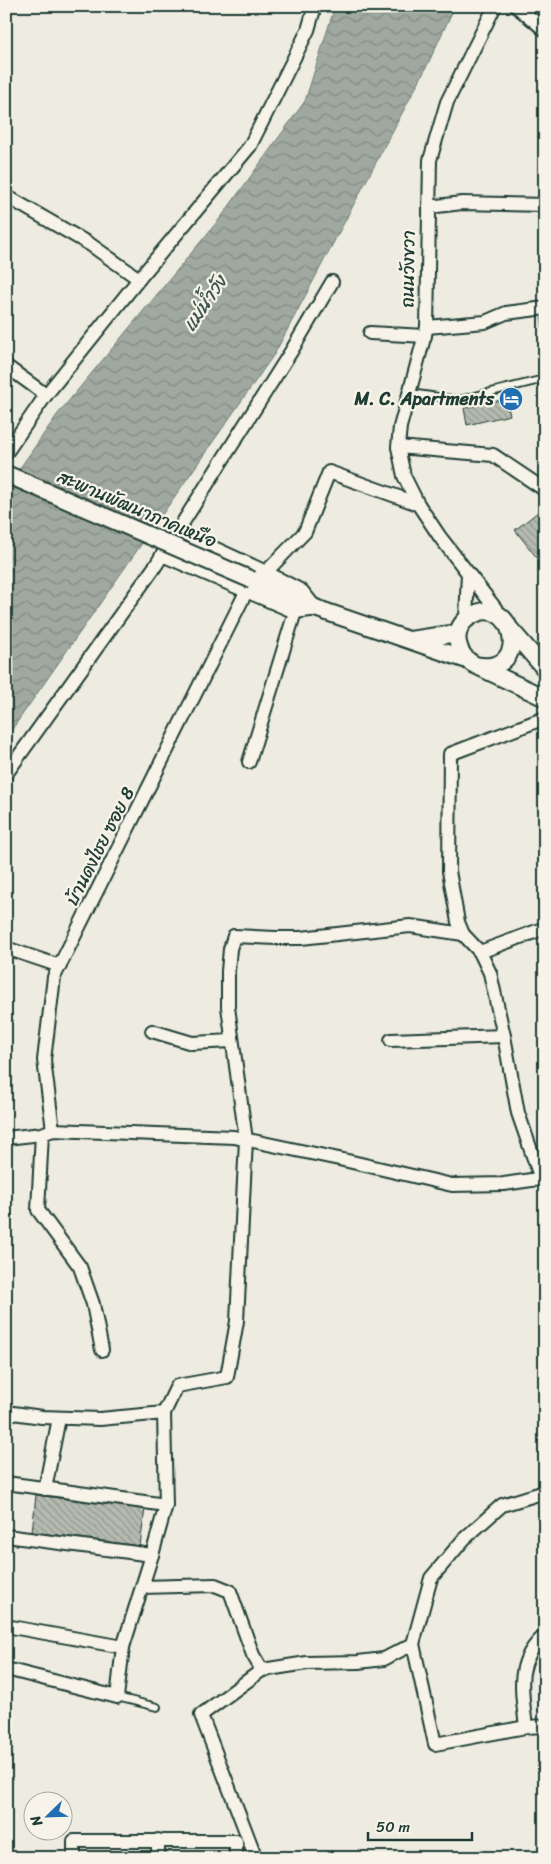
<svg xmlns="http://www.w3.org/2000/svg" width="551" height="1864" viewBox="0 0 551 1864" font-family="Sriracha,'Playpen Sans Thai',sans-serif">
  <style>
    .water { fill: url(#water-waves); stroke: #6c7e74 }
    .building { fill: url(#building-back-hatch); stroke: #1f3d34 }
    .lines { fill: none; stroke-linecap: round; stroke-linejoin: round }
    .service-casing { stroke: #1f3d34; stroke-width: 10 }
    .minor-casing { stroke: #1f3d34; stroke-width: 16 }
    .tertiary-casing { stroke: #1f3d34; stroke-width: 20 }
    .service { stroke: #f7f3e8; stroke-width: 6 }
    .minor { stroke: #f7f3e8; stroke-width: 12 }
    .tertiary { stroke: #f7f3e8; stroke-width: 16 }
    .tertiary-bridge-casing { stroke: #1f3d34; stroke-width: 20; stroke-linecap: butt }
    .tertiary-bridge { stroke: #f7f3e8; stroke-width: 16 }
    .labels { text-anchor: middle; stroke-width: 4.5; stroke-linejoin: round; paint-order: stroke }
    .street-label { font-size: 18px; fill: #1f3d34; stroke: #f7f3e8 }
    .poi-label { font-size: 18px; font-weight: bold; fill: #1f3d34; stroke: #f7f3e8; text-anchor: end }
    .water-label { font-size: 19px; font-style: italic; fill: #3f584f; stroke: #f7f3e8 }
  </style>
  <defs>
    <pattern id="water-waves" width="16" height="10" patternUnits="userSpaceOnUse" patternTransform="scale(1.25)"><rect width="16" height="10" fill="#9fa99f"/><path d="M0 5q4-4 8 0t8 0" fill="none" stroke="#818b82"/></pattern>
    <pattern id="building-back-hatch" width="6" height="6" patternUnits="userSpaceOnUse" patternTransform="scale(1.25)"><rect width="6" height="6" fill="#b5bbb0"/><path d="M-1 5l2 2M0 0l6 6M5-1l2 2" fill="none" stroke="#939990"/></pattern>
  </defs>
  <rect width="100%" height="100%" fill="#eeece1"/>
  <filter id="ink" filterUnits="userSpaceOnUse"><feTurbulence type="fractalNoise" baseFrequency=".02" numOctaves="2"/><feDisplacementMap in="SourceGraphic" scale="10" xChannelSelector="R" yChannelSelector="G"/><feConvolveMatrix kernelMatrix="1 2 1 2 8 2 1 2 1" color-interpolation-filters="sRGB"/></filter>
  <g filter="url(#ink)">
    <path class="water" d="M 335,6 L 455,6 L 425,70 L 275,353 L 6,738 L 6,488 L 57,415 L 222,216 L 305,101 Z"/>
    <g class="building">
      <path d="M 545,313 L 545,354 L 541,314 Z"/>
      <path d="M 506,399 L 510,415 L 467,425 L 464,408 Z"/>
      <path d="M 538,512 L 545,521 L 545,568 L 515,530 Z"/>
      <path d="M 36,1495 L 145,1509 L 140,1546 L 32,1532 Z"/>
    </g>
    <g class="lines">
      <g class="service-casing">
        <g id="service">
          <path d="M 410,393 L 459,400 L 544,379"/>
          <path d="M 117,1697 L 157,1707"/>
        </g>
      </g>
      <g class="minor-casing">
        <g id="minor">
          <path d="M 495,6 L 447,102 L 430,160 L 427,327 L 400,427 L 398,447 L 404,476 L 418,504 L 440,537 L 502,617"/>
          <path d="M 516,6 L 545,30"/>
          <path d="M 6,196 L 91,245 L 139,279"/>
          <path d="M 429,207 L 462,203 L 545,205"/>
          <path d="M 427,327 L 485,322 L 506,313 L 545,308"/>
          <path d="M 370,333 L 425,336"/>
          <path d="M 6,366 L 46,395"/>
          <path d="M 398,447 L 493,455 L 545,490"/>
          <path d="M 6,453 L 46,395 L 139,279 L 250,146 L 308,30 L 315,6"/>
          <path d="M 177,531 L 266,572 L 302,591 L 314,606"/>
          <path d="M 162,555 L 295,612 L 318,609"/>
          <path d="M 266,572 L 305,532 L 329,472 L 418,504"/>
          <path d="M 466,620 L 468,573"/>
          <path d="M 249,762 L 295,612"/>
          <path d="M 6,774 L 156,565 L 292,350 L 332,282"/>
          <path d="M 6,948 L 60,966"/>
          <path d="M 480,952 L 545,928"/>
          <path d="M 152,1031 L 192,1043 L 232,1041"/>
          <path d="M 391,1040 L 504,1036"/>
          <path d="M 53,1130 L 44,1060 L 54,977 L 246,592"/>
          <path d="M 42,1134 L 38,1210 L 80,1267 L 93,1304 L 102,1350"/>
          <path d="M 6,1138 L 42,1134 L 53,1130 L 234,1137 L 339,1159 L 452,1185 L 504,1184 L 545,1178"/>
          <path d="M 541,1179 L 518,1113 L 504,1036 L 490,973 L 480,952 L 463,934 L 458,922 L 449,871 L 450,754 L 545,718"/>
          <path d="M 6,1412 L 42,1417 L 100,1419 L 164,1413 L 166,1505 L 152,1555 L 123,1647 L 117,1697 L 6,1669"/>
          <path d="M 164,1413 L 177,1386 L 227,1377 L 237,1321 L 246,1140 L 228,1007 L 228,971 L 230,949 L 234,936 L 276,938 L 301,938 L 410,926 L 463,934"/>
          <path d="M 6,1483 L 166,1505"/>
          <path d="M 45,1489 L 59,1418"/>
          <path d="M 6,1536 L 152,1555"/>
          <path d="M 142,1587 L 215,1585 L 230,1591 L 253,1655 L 262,1670 L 307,1663 L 358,1662 L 384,1659 L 413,1644 L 431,1578 L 464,1539 L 502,1505 L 545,1492"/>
          <path d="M 6,1626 L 123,1647"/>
          <path d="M 413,1644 L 435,1744 L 526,1727 L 545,1726"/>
          <path d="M 526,1727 C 522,1691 514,1662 545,1635"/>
          <path d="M 158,1840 L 158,1858"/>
          <path d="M 74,1858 L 74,1841 L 236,1841 L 236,1858"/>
          <path d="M 256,1858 L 201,1715 L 262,1670"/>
        </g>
      </g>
      <g class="tertiary-casing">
        <g id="tertiary">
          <path d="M 252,580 L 318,609 L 467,660"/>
          <path d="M 511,630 L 545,669"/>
          <path d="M 410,640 L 458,633"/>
          <path d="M 475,665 C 535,678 513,586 468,618 C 450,631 457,656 475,665 L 545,698"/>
        </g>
      </g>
      <use href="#service" class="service"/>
      <use href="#minor" class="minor"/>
      <use href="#tertiary" class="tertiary"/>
      <g class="tertiary-bridge-casing">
        <path id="tertiary-bridge" d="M 6,474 L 252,580"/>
      </g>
      <use href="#tertiary-bridge" class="tertiary-bridge"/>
    </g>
  </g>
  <defs>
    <g id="hotel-disc" transform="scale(1.25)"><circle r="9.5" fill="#1f6fb2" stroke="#f7f3e8"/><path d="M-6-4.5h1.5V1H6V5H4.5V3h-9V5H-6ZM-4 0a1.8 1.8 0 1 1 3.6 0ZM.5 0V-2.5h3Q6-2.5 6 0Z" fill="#fff"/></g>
  </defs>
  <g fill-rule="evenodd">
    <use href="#hotel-disc" x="511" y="399"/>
  </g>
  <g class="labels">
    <g class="street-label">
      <text transform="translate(408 269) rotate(-89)" y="6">ถนนวังขวา</text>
      <text transform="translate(137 509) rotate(23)" y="6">สะพานพัฒนาภาคเหนือ</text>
      <text transform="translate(100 846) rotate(-63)" y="6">บ้านดงไชย ซอย 8</text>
    </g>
    <g class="poi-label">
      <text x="494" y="405">M. C. Apartments</text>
    </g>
    <g class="water-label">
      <text transform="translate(204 303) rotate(-56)" y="7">แม่น้ำวัง</text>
    </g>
  </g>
  <rect width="551" height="1864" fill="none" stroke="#f7f3e8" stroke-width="25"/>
  <rect x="12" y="12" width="526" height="1839" fill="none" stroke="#1f3d34" stroke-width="2" filter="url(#ink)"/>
  <g transform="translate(48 1816) rotate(247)"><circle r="24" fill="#f7f3e8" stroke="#a1aaa0"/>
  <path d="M0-4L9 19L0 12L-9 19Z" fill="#1f6fb2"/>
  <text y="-8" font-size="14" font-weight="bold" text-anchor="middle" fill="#1f3d34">N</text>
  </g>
  <path d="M368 1832v8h104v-8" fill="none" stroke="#1f3d34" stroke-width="2.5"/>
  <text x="376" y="1832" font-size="15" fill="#1f3d34" stroke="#f7f3e8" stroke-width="4" paint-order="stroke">50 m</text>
</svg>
